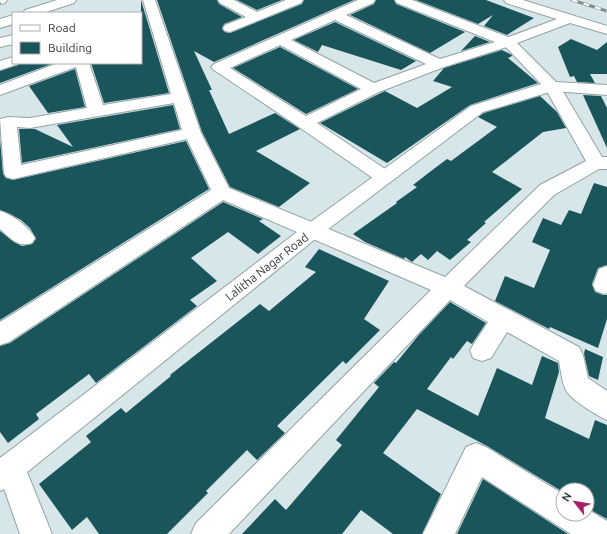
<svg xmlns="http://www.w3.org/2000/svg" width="607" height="534" viewBox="0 0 607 534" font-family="Ubuntu,sans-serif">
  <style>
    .building { fill: #1a555b }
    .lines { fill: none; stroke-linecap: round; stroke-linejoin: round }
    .minor-casing { stroke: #93a2a3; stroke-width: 2 }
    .tertiary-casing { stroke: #93a2a3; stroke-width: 2 }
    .minor { fill: #fff; fill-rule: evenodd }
    .tertiary { fill: #fff; fill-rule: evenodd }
    .rail-casing { stroke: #828d8e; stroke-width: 3 }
    .rail { stroke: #fff; stroke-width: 2; stroke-dasharray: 6; stroke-linecap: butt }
    .labels { text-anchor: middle; stroke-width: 4; stroke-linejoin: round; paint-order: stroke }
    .street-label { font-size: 12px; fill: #313738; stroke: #fff }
  </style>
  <rect width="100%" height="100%" fill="#d7e7e9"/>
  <g class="building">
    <path d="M 141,0 L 169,93 L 104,103 L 91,63 L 141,63 Z"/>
    <path d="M 157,0 L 217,0 L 219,4 L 242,17 L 224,24 L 222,29 L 225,32 L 230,33 L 302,4 L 304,0 L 354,0 L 214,62 L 194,51 L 212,90 L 209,90 L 229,134 L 275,113 L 300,129 L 256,151 L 310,183 L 279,207 L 230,187 L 202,132 Z"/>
    <path d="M 237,0 L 282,0 L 257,10 Z"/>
    <path d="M 376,0 L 394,0 L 396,4 L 465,32 L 430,53 L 350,15 L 374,4 Z"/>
    <path d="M 416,0 L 486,0 L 534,18 L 507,35 L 484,26 L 493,15 L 478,24 Z"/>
    <path d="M 335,22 L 416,61 L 401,70 L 322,45 L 318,52 L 294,40 Z"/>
    <path d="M 475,36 L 490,42 L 461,51 Z"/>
    <path d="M 571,39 L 597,50 L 607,42 L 607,74 L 590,74 L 595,83 L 577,82 L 574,76 L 570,77 L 558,47 Z"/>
    <path d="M 280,47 L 358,89 L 306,114 L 233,68 Z"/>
    <path d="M 502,50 L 512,55 L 512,56 L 508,58 L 538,83 L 470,105 L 387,163 L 320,123 L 385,91 L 417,108 L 452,87 L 433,81 L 444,68 Z"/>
    <path d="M 20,63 L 54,63 L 0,83 L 0,71 L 18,65 Z"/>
    <path d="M 75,69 L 85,107 L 48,113 L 29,86 Z"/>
    <path d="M 583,95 L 601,96 L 607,108 L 607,148 Z"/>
    <path d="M 540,96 L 557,112 L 566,128 L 543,132 L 492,172 L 522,189 L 484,222 L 486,223 L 467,240 L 471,242 L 450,260 L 437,251 L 428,260 L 421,254 L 412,262 L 405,257 L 404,259 L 365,242 L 353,234 L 397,203 L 396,202 L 417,187 L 413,185 L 431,171 L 447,159 L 451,161 L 497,127 L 478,117 L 484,113 Z"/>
    <path d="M 173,105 L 180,129 L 22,163 L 19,129 L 35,129 L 73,147 L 57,125 Z"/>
    <path d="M 0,139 L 3,174 L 6,178 L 13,180 L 186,141 L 209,189 L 0,320 L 0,231 L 14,242 L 22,246 L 32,244 L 36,239 L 30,228 L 21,220 L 10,214 L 0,210 Z"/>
    <path d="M 594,183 L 607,187 L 607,265 L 598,268 L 592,284 L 595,292 L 603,295 L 607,295 L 607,319 L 598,348 L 550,327 L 549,329 L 495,301 L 505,276 L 534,288 L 550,250 L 532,242 L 543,218 L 561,225 L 569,210 L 581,214 Z"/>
    <path d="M 223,202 L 263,219 L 259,221 L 281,236 L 258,254 L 228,232 L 191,258 L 217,281 L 190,300 L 197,306 L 96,383 L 89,374 L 36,414 L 39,419 L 8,443 L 0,432 L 0,346 L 10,343 Z"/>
    <path d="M 319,249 L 389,281 L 364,319 L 380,330 L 346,364 L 343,361 L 277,426 L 285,433 L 257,460 L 247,450 L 206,491 L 208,493 L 167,534 L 99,534 L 87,517 L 72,530 L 39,484 L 91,442 L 86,436 L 121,408 L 126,413 L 171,376 L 170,375 L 260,304 L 269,311 L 316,272 L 305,267 Z"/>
    <path d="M 450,302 L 486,323 L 472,344 L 467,341 L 453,359 L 451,357 L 427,389 L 478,416 L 497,368 L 532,385 L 542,356 L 558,363 L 559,372 L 545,418 L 589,439 L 595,420 L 607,425 L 607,519 L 587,508 L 587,490 L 563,490 L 563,492 L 487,446 L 417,409 L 383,453 L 441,494 L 422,534 L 393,534 L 361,510 L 342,534 L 242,534 L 275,499 L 286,510 L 342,445 L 336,440 L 379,387 L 374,383 L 394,362 L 396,363 L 418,336 Z"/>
    <path d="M 585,349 L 603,357 L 598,380 L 589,376 L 584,354 Z"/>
    <path d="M 483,479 L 568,534 L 457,534 Z"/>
  </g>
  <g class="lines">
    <g class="minor-casing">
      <g id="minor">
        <path d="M 0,0 L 7,0 L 5,3 L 1,4 Z"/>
        <path d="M 57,0 L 76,0 L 74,3 L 43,13 L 23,13 L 25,10 Z"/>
        <path d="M 143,0 L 155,0 L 201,133 L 229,188 L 445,277 L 540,185 L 586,161 L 544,86 L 546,83 L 552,81 L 558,83 L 602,157 L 607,157 L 607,169 L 599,169 L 554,195 L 464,286 L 579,347 L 583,355 L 588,378 L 607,391 L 607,420 C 598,416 573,401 567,392 C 562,384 561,371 559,361 L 507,332 L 491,358 L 482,361 L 473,358 L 470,350 L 488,322 L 450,300 L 229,534 L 191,534 L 196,523 L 431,290 L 223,200 L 9,342 L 0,345 L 0,322 L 211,190 L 187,139 L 13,179 L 6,177 L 4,173 L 0,119 L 8,117 L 30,118 L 87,108 L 76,67 L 0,95 L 0,85 L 58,63 L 89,63 L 103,105 L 171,94 ZM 174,103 L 182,130 L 21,165 L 17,127 L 30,128 Z"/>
        <path d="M 218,0 L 234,0 L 257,12 L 286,0 L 303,0 L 301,3 L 230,32 L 225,31 L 223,28 L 225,25 L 246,17 L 220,3 Z"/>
        <path d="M 358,0 L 375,0 L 373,3 L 346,15 L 440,59 L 495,42 L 397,3 L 395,0 L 412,0 L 513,39 L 515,42 L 513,45 L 444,67 L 379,92 L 317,123 L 391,173 L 393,177 L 391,181 L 384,183 L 377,181 L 299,127 L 214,70 L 211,67 L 214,64 ZM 335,20 L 426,64 L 374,83 L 291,40 ZM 280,45 L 361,89 L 306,116 L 230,68 Z"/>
        <path d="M 13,15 L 13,24 L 0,28 L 0,19 Z"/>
        <path d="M 13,35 L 13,44 L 0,47 L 0,38 Z"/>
        <path d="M 13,57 L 13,63 L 19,63 L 18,64 L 0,70 L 0,61 Z"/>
        <path d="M 0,211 C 12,214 29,227 35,238 L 32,243 C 18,248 10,238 0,229 Z"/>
        <path d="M 607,266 L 607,293 L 604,294 L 596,291 L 593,285 L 599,269 Z"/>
        <path d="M 476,443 L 486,447 L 563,494 L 563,514 L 587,514 L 587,509 L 607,521 L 607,534 L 571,534 L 482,477 L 455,534 L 423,534 L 466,447 Z"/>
        <path d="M 11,453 L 21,457 L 52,534 L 20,534 L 0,477 L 1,457 Z"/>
      </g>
    </g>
    <g class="tertiary-casing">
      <path id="tertiary" d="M 504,0 L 523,0 L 607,26 L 607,34 L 570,23 L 517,43 L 556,82 L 607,85 L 607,95 L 553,91 L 483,112 L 319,236 L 10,486 L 0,491 L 0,458 L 305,226 L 471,106 L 541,84 L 501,42 L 503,39 L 557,19 L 506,3 Z"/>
    </g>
    <use href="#minor" class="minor"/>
    <use href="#tertiary" class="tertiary"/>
    <g class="rail-casing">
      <path id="rail" d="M 572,0 L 607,11"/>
    </g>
    <use href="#rail" class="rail"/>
  </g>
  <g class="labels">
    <g class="street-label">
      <text transform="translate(267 267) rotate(-38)" y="4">Lalitha Nagar Road</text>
    </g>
  </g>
  <rect x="12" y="12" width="130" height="52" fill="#ffffff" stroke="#adafaf"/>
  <rect x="20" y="25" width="20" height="6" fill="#ffffff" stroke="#adafaf"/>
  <text x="48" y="32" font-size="12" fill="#313738">Road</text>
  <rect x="20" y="42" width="20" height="12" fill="#1a555b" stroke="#adafaf"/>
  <text x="48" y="52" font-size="12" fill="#313738">Building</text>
  <g transform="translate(575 502) rotate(301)"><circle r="19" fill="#ffffff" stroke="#adafaf"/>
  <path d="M0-3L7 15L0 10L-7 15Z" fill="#a92066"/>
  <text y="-6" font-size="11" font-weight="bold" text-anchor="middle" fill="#313738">N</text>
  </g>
</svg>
